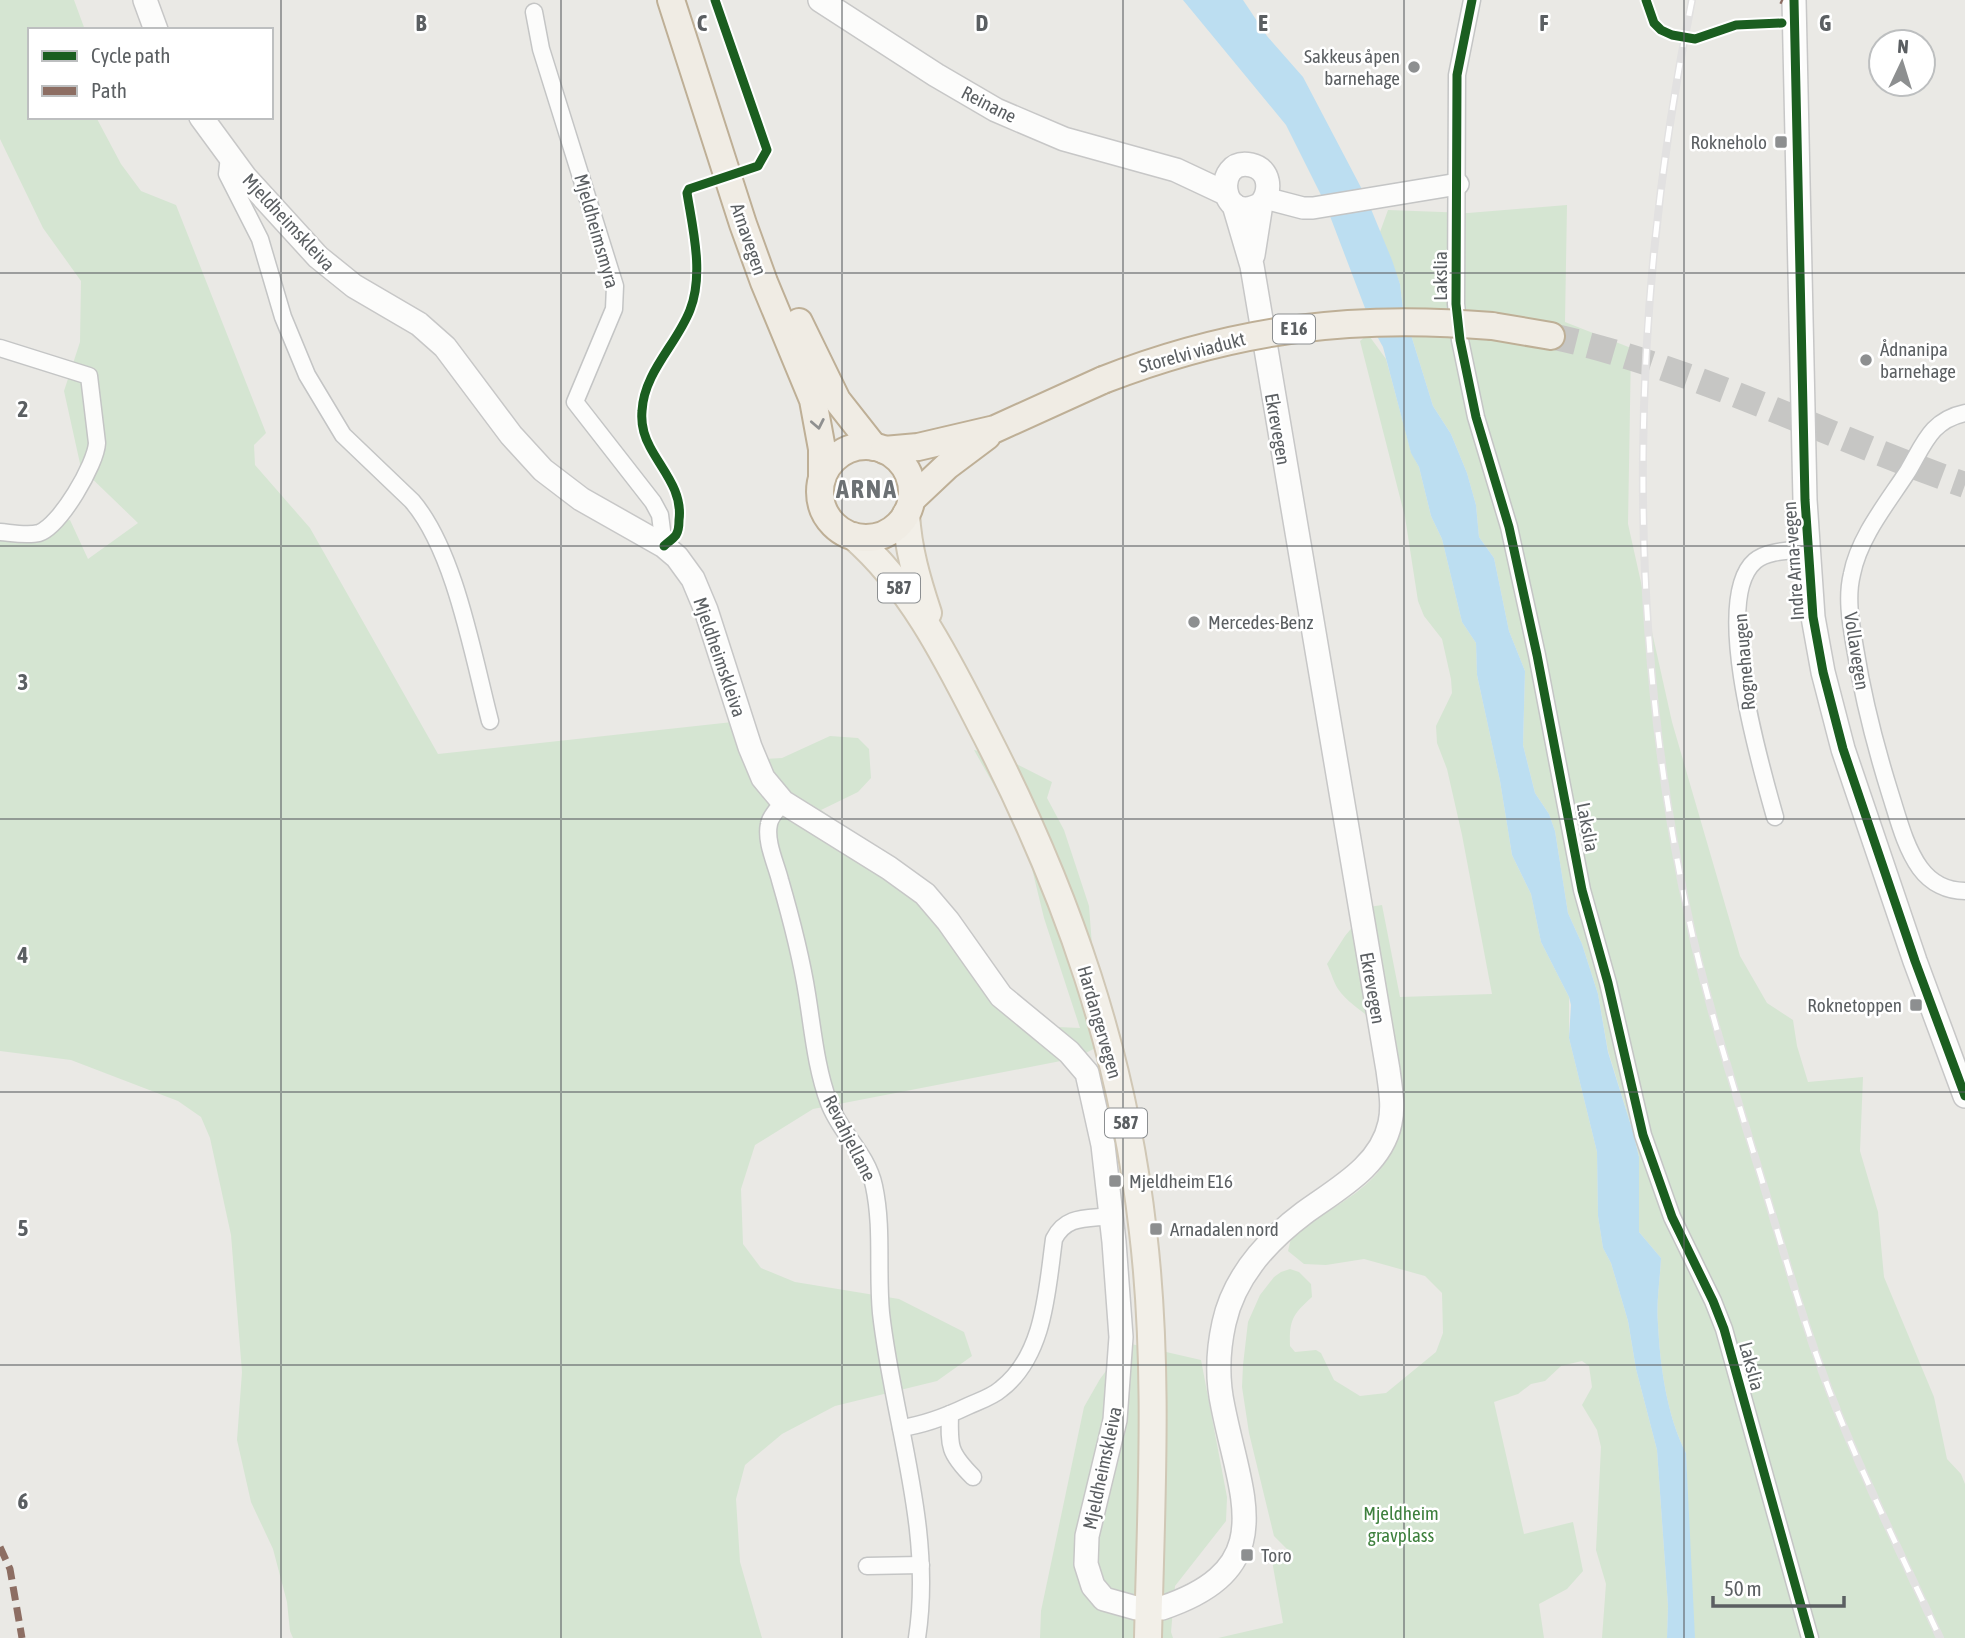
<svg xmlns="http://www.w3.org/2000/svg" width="1965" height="1638" viewBox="0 0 1965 1638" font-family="'Asap Condensed',sans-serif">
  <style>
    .green { fill: #d5e5d2 }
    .water { fill: #bcdef1 }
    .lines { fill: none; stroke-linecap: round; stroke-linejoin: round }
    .trunk-tunnel { stroke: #c6c6c4; stroke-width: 26; stroke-dasharray: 26 13; stroke-linecap: butt }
    .minor-casing { stroke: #c4c5c5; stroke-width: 19 }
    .tertiary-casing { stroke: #c4c5c5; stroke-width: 24 }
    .secondary-casing { stroke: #c7c7c7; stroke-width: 26 }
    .primary-casing { stroke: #d0c7b5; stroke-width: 30 }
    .trunk-casing { stroke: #beaf96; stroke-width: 30 }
    .minor { stroke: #fcfcfb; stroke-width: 16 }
    .tertiary { stroke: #fcfcfb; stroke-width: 21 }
    .secondary { stroke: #fcfcfb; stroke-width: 23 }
    .primary { stroke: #f2efe8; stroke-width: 26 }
    .trunk { stroke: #f0ece4; stroke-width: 26 }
    .rail-casing { stroke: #e2e1e1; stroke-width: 8 }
    .rail { stroke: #fff; stroke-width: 5; stroke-dasharray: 16; stroke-linecap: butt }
    .trunk-bridge-casing { stroke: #beaf96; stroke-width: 30; stroke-linecap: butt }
    .trunk-bridge { stroke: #f0ece4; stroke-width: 26 }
    .quiet { stroke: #8d6e63; stroke-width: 7; stroke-dasharray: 14 7; stroke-linecap: butt }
    .cycleway-casing { stroke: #fff; stroke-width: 13 }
    .cycleway { stroke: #1b5e20; stroke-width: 9 }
    .oneway { stroke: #8f9090 }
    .grid { fill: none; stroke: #5b5f62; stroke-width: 2; stroke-opacity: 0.55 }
    .poi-dot { fill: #8d8f90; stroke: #fff; stroke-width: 2.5 }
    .labels { text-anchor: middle; stroke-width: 5; stroke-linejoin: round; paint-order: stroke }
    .shield { fill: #fff; stroke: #8c8f91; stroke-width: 2 }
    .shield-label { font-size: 18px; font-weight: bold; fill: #5b5f62 }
    .poi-label { font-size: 19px; fill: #5b5f62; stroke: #fff; text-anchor: start }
    .street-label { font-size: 19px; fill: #5b5f62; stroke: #fff }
    .park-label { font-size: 19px; fill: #3e803d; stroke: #fff }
    .district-label { font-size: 26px; font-weight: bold; letter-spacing: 2px; fill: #6c7174; stroke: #fff }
    .grid-label { font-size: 23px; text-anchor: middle; font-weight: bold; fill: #5b5f62; stroke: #fff; stroke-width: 5; stroke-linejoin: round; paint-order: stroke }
  </style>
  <rect width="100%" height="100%" fill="#eae9e5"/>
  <g class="green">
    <path d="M 0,0 L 74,0 L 85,30 L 30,30 L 30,117 L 96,117 L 121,164 L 141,191 L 176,205 L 266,433 L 254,445 L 255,465 L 310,528 L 438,754 L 751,720 L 764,759 L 782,758 L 830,736 L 858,738 L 869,749 L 871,778 L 858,792 L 821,810 L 936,888 L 1012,992 L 1057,1027 L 1080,1028 L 1044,918 L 1025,840 L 974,750 L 999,755 L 1052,782 L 1047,798 L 1064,830 L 1089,906 L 1094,972 L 1111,1040 L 1076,1058 L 813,1109 L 755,1145 L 741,1189 L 743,1244 L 761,1268 L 795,1282 L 899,1299 L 964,1332 L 972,1356 L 937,1381 L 835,1406 L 782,1434 L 745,1465 L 736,1499 L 740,1562 L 762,1638 L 293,1638 L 290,1631 L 287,1602 L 273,1549 L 251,1502 L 237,1440 L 242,1372 L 231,1235 L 210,1138 L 201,1117 L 178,1101 L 71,1060 L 0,1051 L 0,532 L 70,520 L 88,559 L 138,523 L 81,468 L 64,391 L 80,342 L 81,281 L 43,228 L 0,139 Z"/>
    <path d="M 1567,205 L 1565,322 L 1631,348 L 1628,524 L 1672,722 L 1740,956 L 1767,1003 L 1793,1020 L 1797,1046 L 1808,1082 L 1863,1077 L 1860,1151 L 1878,1212 L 1884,1277 L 1934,1397 L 1947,1459 L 1961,1474 L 1965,1484 L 1965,1638 L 1695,1638 L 1693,1632 L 1686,1453 C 1667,1416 1660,1366 1658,1324 C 1656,1303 1660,1280 1661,1258 L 1639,1232 L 1639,1157 L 1633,1132 L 1608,1051 L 1598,994 L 1582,944 L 1568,913 L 1555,831 L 1549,814 L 1535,793 L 1523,745 L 1525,671 L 1509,631 L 1494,558 L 1479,537 L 1476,505 L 1467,473 L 1451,434 L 1433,406 L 1403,309 L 1400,284 L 1380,232 L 1388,210 L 1468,213 Z"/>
    <path d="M 1366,336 L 1370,337 L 1386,359 L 1411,452 L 1419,467 L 1431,516 L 1442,539 L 1462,622 L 1476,643 L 1477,675 L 1500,781 L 1512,855 L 1531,894 L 1541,942 L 1569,997 L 1569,1038 L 1597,1152 L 1598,1216 L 1603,1248 L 1611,1263 L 1628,1321 L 1636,1369 L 1657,1450 L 1668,1606 L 1667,1638 L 1602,1638 L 1606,1584 L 1596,1550 L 1601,1447 L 1597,1430 L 1582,1405 L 1592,1387 L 1589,1366 L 1582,1361 L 1561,1366 L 1545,1381 L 1531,1384 L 1518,1394 L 1494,1402 L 1524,1534 L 1573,1522 L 1583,1571 L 1567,1589 L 1539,1604 L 1544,1638 L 1218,1638 L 1283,1623 L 1271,1555 L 1289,1551 L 1274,1536 L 1249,1433 L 1242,1387 L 1243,1365 L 1248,1322 L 1260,1295 L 1274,1277 L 1281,1272 L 1290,1269 L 1299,1272 L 1311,1284 L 1312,1297 C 1293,1314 1289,1320 1290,1346 L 1295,1352 L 1316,1350 L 1321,1353 L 1334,1380 L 1360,1396 L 1386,1393 L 1436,1352 L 1443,1333 L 1442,1293 L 1425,1276 L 1364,1259 L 1326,1265 L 1304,1264 L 1288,1251 L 1292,1234 C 1357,1192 1407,1175 1401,1087 C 1400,1073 1400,1052 1392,1040 C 1379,1019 1352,1009 1338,989 C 1333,981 1331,972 1327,964 L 1345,936 L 1369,907 L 1382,905 L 1400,997 L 1492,994 L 1462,835 L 1447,769 L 1437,743 L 1436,726 L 1452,693 L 1451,679 L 1442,639 L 1424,616 L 1418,601 L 1405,517 L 1360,341 Z"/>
    <path d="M 1127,1343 L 1201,1360 L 1227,1497 L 1226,1521 L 1175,1586 L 1171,1632 L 1173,1638 L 1040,1638 L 1041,1611 L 1084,1407 L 1100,1379 Z"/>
  </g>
  <path class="water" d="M 1183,0 L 1243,0 L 1267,36 L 1303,77 L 1366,197 L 1392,260 L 1400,284 L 1403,309 L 1433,406 L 1451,434 L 1467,473 L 1476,505 L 1479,537 L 1494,558 L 1509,631 L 1525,671 L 1523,745 L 1535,793 L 1549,814 L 1555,831 L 1568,913 L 1582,944 L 1598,994 L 1608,1052 L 1633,1132 L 1639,1157 L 1639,1232 L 1661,1258 C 1660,1280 1656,1303 1658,1324 C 1660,1366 1667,1416 1686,1453 L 1695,1638 L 1667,1638 L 1668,1606 L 1657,1450 L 1636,1369 L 1628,1321 L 1611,1263 L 1603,1248 L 1598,1216 L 1597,1152 L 1569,1038 L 1571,1005 L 1569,997 L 1541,942 L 1531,894 L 1512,855 L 1500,781 L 1477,675 L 1476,643 L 1462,622 L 1442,539 L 1431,516 L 1419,467 L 1411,453 L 1383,347 L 1373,329 L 1325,203 L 1286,125 Z"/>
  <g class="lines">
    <path class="trunk-tunnel" d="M 1551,336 C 1696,368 1826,436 1965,485"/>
    <g class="minor-casing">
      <g id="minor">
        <path d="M 1472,0 L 1457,75 L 1456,304 L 1460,340 L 1476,417 L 1509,527 L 1537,655 L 1582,890 L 1608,983 L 1643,1135 L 1672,1217 L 1713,1301 L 1724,1329 L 1810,1638"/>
        <path d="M 534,12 L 541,49 L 615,286 L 614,309 L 575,402 L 653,502 L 660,515 L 664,546"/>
        <path d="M 229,157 L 227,174 L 260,239 L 283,317 L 307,375 L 343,435 L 412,501 C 455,551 473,656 490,721"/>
        <path d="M 0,348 L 89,376 L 97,443 C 96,464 60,526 39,533 C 27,536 12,533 0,532"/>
        <path d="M 1965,413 C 1931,420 1924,444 1908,471 C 1888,502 1859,537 1852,574 C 1846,598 1851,624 1855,648 C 1863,698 1875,745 1890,793 C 1898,818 1905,847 1920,868 C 1931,883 1947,891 1965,891"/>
        <path d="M 783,802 C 779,808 770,816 769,824 C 765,841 776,864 780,880 C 791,918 801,956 807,994 C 813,1031 816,1068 829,1103 C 840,1133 867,1153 874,1186 C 883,1228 877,1270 881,1313 C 893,1421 934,1528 917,1638"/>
        <path d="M 1775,817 C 1761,767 1711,599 1755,561 C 1768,550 1791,551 1807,549"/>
        <path d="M 950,1414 C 949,1447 949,1453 973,1477"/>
        <path d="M 901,1428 C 923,1425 947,1416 968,1406 C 979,1401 992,1397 1001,1389 C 1045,1355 1047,1289 1054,1239 C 1066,1215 1087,1219 1111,1216"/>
        <path d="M 867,1566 L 921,1565"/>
      </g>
    </g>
    <g class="tertiary-casing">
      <path id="tertiary" d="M 1265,198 L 1303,208 L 1313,208 L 1458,184"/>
    </g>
    <g class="secondary-casing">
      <g id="secondary">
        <path d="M 145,0 L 156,30"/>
        <path d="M 820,0 L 936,75 L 996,110 L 1064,139 L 1176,170 L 1225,193"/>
        <path d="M 1794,0 L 1805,500 L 1813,617 L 1823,672 L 1843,749 L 1915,961 L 1965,1096"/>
        <path d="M 201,117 L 245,177 L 318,257 L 354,286 L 419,324 L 445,347 L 511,435 L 543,470 L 581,499 L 664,546 L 677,557 L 693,579 L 706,610 L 750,747 L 763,778 L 783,802 L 889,868 L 925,894 L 948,921 L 1001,996 L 1069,1052 L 1087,1073 L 1103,1145 L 1114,1242 L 1121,1337 L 1115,1420 L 1087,1536 L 1086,1564 L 1093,1586 L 1104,1599 L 1136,1608"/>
        <path d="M 1253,255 L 1261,204 C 1272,191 1270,169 1251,165 C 1212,157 1220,228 1261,204"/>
        <path d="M 1162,1608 C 1281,1568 1241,1498 1223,1407 C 1217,1380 1218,1350 1224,1323 C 1234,1277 1268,1240 1304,1213 C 1337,1189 1381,1166 1390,1123 C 1394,1105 1390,1087 1388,1070 L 1252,266 L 1234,205"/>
      </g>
    </g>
    <g class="primary-casing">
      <g id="primary">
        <path d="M 906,514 C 908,549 917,580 928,613"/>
        <path d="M 853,536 C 914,589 950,665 986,735 C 1068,895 1123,1053 1143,1232 C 1159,1366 1151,1503 1148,1638"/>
      </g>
    </g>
    <g class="trunk-casing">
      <g id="trunk">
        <path d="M 671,0 L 743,224 L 764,282 L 813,400 L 822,449 L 822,477"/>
        <path d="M 799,322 L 837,400 L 874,447"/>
        <path d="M 1492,326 L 1551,336"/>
        <circle cx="866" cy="492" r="46"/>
        <path d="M 884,450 L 918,447 L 995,429 L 1103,380"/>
        <path d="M 911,500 L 947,466 L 987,436"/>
      </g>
    </g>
    <use href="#minor" class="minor"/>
    <use href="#tertiary" class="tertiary"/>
    <use href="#secondary" class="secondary"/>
    <use href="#primary" class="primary"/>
    <use href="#trunk" class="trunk"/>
    <g class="rail-casing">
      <path id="rail" d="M 1692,0 C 1631,300 1624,609 1687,910 C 1706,1001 1735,1091 1762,1180 C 1783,1250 1803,1321 1829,1390 C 1862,1475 1902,1556 1940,1638"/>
    </g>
    <use href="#rail" class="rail"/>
    <g class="trunk-bridge-casing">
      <path id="trunk-bridge" d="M 1103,380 C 1234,329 1352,314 1492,326"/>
    </g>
    <use href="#trunk-bridge" class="trunk-bridge"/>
    <g class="quiet">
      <path d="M 1781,0 L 1783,1"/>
      <path d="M 0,1547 L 10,1569 L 22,1638"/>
    </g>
    <g class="cycleway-casing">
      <g id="cycleway">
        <path d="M 1472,0 L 1457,75 L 1456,304 L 1460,340 L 1476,417 L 1509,527 L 1537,655 L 1582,890 L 1608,983 L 1643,1135 L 1672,1217 L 1713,1301 L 1724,1329 L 1810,1638"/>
        <path d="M 1646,0 L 1654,23 L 1661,30 L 1672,35 L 1695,39 L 1736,25 L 1782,23"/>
        <path d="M 1794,0 L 1805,500 L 1813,617 L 1823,672 L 1843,749 L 1915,961 L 1965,1096"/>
        <path d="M 664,546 C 667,543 673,539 676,535 C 678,532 679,524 679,520 C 683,491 662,470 650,447 C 644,436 641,422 642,411 C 644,372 677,344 690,310 C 704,274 693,230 687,193 L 689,189 L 758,166 L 767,150 L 715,0"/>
      </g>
    </g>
    <use href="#cycleway" class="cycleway"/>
  </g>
  <defs><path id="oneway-chevron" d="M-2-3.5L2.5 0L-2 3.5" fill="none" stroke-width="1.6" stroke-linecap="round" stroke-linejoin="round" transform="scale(1.75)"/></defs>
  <use class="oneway" href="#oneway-chevron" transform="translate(818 424) rotate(79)"/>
  <path class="grid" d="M 281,0 L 281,1638M 561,0 L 561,1638M 842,0 L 842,1638M 1123,0 L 1123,1638M 1404,0 L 1404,1638M 1684,0 L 1684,1638M 0,273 L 1965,273M 0,546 L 1965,546M 0,819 L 1965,819M 0,1092 L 1965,1092M 0,1365 L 1965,1365"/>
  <g class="poi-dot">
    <circle cx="1414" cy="67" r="7"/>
    <rect x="1774" y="135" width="14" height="14" rx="3.5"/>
    <circle cx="1866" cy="360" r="7"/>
    <circle cx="1194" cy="622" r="7"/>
    <rect x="1909" y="998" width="14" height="14" rx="3.5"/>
    <rect x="1108" y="1174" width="14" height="14" rx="3.5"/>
    <rect x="1149" y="1222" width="14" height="14" rx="3.5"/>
    <rect x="1240" y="1548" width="14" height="14" rx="3.5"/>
  </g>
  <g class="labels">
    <g class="shield">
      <rect x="1273" y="314.5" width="42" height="29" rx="5"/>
      <rect x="878" y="573.5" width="42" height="29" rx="5"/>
      <rect x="1105" y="1108.5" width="42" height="29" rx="5"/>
    </g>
    <g class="shield-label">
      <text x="1294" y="335">E 16</text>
      <text x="899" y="594">587</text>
      <text x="1126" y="1129">587</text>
    </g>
    <g class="poi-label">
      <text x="1400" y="63" text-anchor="end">Sakkeus åpen<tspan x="1400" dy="22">barnehage</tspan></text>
      <text x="1767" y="149" text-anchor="end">Rokneholo</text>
      <text x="1880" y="356">Ådnanipa<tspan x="1880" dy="22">barnehage</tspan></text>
      <text x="1208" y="629">Mercedes-Benz</text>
      <text x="1902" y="1012" text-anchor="end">Roknetoppen</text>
      <text x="1129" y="1188">Mjeldheim E16</text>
      <text x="1170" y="1236">Arnadalen nord</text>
      <text x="1261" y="1562">Toro</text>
    </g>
    <g class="street-label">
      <text transform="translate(989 104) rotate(27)" y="7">Reinane</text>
      <text transform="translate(289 222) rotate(47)" y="7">Mjeldheimskleiva</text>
      <text transform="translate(597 231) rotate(74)" y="7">Mjeldheimsmyra</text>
      <text transform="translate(749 239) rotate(71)" y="7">Arnavegen</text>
      <text transform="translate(1440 276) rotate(-90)" y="7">Lakslia</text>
      <text transform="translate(1192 352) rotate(-15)" y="7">Storelvi viadukt</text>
      <text transform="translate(1278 429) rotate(80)" y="7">Ekrevegen</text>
      <text transform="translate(1793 561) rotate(-94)" y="7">Indre Arna-vegen</text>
      <text transform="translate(1857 651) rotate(81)" y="7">Vollavegen</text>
      <text transform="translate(720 657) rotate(71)" y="7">Mjeldheimskleiva</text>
      <text transform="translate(1744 662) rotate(-95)" y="7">Rognehaugen</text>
      <text transform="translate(1588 827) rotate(79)" y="7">Lakslia</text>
      <text transform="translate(1373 988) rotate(80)" y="7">Ekrevegen</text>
      <text transform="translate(1100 1022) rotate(74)" y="7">Hardangervegen</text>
      <text transform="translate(850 1138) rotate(63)" y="7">Revahjellane</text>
      <text transform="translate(1752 1366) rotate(75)" y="7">Lakslia</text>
      <text transform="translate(1102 1468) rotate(-78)" y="7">Mjeldheimskleiva</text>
    </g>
    <g class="park-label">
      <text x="1401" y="1520">Mjeldheim<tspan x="1401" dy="22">gravplass</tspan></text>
    </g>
    <g class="district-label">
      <text x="867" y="498">ARNA</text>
    </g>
  </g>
  <g class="grid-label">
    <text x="421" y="31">B</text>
    <text x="702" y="31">C</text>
    <text x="982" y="31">D</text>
    <text x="1263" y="31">E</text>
    <text x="1544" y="31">F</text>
    <text x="1825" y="31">G</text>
    <text x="23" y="417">2</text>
    <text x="23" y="690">3</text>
    <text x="23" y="963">4</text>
    <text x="23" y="1236">5</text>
    <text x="23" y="1509">6</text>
  </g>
  <rect x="28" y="28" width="245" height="91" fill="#ffffff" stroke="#bdbfc0" stroke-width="2"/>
  <rect x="42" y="51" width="35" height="10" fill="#1b5e20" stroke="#bdbfc0" stroke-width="2"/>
  <text x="91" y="63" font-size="21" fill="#5b5f62">Cycle path</text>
  <rect x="42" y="86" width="35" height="10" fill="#8d6e63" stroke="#bdbfc0" stroke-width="2"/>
  <text x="91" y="98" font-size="21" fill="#5b5f62">Path</text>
  <g transform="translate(1902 63) rotate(4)"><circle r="33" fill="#ffffff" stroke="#bdbfc0" stroke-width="2"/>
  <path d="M0-5L12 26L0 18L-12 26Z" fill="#8d8f90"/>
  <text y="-10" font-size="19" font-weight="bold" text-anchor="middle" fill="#5b5f62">N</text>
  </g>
  <path d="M1713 1596v10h131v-10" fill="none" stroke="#5b5f62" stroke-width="3.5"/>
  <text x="1724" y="1596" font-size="21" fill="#5b5f62" stroke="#ffffff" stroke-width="5" paint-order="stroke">50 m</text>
</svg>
